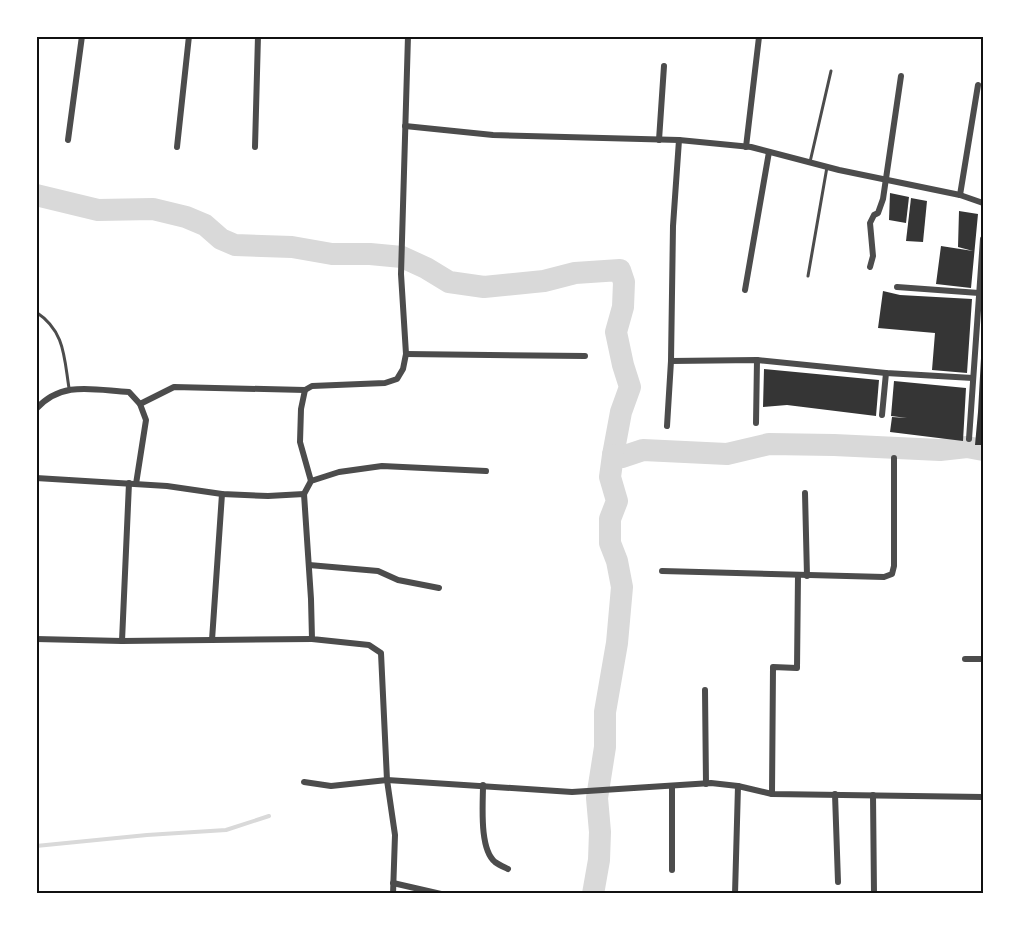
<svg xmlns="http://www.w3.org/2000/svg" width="1019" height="930" viewBox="0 0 1019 930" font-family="'Varela Round',sans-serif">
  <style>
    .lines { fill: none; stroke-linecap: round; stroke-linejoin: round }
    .stream { stroke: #d9d9d9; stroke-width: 4 }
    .river { stroke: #d9d9d9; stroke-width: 22 }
    .building { fill: #353535 }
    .service { stroke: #4c4c4c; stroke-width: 3 }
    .minor { stroke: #4c4c4c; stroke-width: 6 }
    .neatline { fill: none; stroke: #111; stroke-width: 2 }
  </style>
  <rect width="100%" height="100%" fill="#fff"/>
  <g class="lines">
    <path class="stream" d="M 36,846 L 147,835 L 226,830 L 269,816"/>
    <g class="river">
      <path d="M 36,195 L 98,210 L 153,209 L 186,217 L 205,225 L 221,239 L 235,245 L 292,247 L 332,254 L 370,254 L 402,257 L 426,268 L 449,282 L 484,287 L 544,281 L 575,273 L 620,270 L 624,282 L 623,307 L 616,332 L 623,365 L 630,387 L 621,412 L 613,455 L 622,457 L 643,450 L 727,454 L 769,444 L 834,445 L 940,450 L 967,447 L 983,450"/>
      <path d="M 593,894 L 599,860 L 600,832 L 597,798 L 605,747 L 605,712 L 617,643 L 622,587 L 617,561 L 610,543 L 610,519 L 617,501 L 610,477 L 613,455"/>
    </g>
  </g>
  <g class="building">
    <path d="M 890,193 L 909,197 L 906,223 L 889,220 Z"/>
    <path d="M 911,198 L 927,201 L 923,242 L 906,241 Z"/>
    <path d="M 959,211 L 978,214 L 971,288 L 936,284 L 941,246 L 973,251 L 958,247 Z"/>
    <path d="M 883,291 L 900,295 L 972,299 L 967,373 L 932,370 L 935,333 L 878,328 Z"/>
    <path d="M 982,340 L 983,445 L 975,445 L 978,412 Z"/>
    <path d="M 764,369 L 879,380 L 876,416 L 787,405 L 763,407 Z"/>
    <path d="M 894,381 L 966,388 L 963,441 L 890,432 L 892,417 L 907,418 L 891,416 Z"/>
  </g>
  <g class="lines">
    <g class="service">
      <path d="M 810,162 L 831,71"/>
      <path d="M 808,276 L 827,167"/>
      <path d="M 36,312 C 65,331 64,357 69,388"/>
    </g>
    <g class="minor">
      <path d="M 405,126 L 493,135 L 679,140 L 751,147 L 839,170 L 960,195 L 983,203"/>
      <path d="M 68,140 L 82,36"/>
      <path d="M 659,140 L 664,66"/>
      <path d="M 177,147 L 189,36"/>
      <path d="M 255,147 L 258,36"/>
      <path d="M 746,147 L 759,37"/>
      <path d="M 960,195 L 978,85"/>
      <path d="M 870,267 L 873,256 L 870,223 L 874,215 L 878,213 L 883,199 L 901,76"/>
      <path d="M 897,287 L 979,293"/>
      <path d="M 745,290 L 769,152"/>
      <path d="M 406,354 L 585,356"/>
      <path d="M 671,361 L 673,226 L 679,140"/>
      <path d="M 140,404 L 174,387 L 305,390"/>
      <path d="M 36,409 C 62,380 94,390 129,392 L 140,404 L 146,420 L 136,484"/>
      <path d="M 882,415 L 886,373"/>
      <path d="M 756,423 L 757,360"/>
      <path d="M 667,426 L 671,361 L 757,360 L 886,373 L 973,378"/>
      <path d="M 969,439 L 983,239"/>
      <path d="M 36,478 L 167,486 L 222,494 L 268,496 L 304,494 L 311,599 L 312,639 L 369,645 L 381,653 L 387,780 L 395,835 L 393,894"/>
      <path d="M 311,481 L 300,442 L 301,409 L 305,390 L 312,386 L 385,383 L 397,379 L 403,369 L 406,354 L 401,274 L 408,36"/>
      <path d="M 805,493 L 807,576"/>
      <path d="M 304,494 L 311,481 L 339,472 L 382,466 L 486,471"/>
      <path d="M 309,565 L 378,571 L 398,580 L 439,588"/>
      <path d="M 662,571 L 884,577 L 892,574 L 894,566 L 894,458"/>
      <path d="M 36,639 L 122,641 L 312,639"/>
      <path d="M 212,640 L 222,494"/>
      <path d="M 122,641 L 129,483"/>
      <path d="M 965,659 L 983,659"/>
      <path d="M 705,690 L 706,784"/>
      <path d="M 304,782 L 331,786 L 387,780 L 572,792 L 711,783 L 738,786 L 772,794 L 983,797"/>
      <path d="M 483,785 C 483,804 479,849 495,862 C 499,865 504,867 508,869"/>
      <path d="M 672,787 L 672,870"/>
      <path d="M 772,794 L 773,667 L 797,668 L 798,575"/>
      <path d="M 835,794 L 838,882"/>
      <path d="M 873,795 L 874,894"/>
      <path d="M 393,883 L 441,894"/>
      <path d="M 735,894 L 738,786"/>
    </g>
  </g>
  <rect width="1019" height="930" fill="none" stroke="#ffffff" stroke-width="75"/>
  <rect x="38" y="38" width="944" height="854" class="neatline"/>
</svg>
